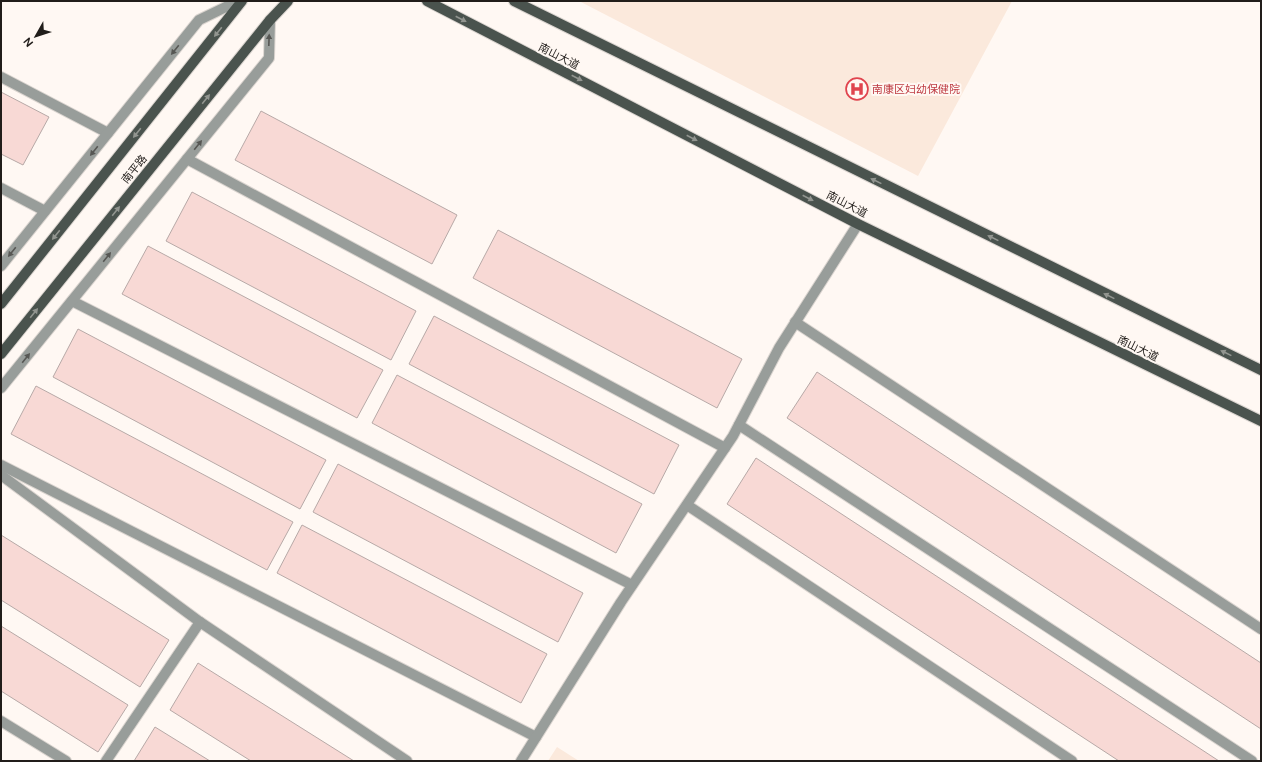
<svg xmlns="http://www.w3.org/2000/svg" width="1262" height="762" viewBox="0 0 1262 762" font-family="'DM Sans','Noto Sans SC',sans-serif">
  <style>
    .built { fill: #fbe9dc }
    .building { fill: #f8d9d5; stroke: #b7a9a7 }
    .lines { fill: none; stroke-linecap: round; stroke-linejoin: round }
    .minor-casing { stroke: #dbd5d0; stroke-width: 12 }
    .major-casing { stroke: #dbd5d0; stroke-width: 12 }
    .minor { stroke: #989d9a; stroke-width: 10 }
    .major { stroke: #4a534e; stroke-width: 10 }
    .oneway { fill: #929590 }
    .oneway2 { fill: #575754 }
    .labels { text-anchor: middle; stroke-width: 4; stroke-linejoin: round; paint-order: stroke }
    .street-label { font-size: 11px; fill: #211d1a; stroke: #fff8f3 }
    .health-label { font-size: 11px; fill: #be3a42; stroke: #fff8f3; text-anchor: start }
  </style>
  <rect width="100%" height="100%" fill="#fff8f3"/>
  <g class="built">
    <path d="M 579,1 L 1012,1 L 918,176 Z"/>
    <path d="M 557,747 L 579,761 L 548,761 Z"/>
  </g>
  <g class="building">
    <path d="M 1,92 L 49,117 L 23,165 L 1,154 Z"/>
    <path d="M 261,111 L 457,215 L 432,264 L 235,160 Z"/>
    <path d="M 192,192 L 416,311 L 391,360 L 166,241 Z"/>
    <path d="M 498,230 L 742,359 L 717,408 L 473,278 Z"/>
    <path d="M 148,246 L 383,370 L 357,418 L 122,294 Z"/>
    <path d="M 434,316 L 679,445 L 654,494 L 409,364 Z"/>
    <path d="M 78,329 L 326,460 L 300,509 L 53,377 Z"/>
    <path d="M 817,372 L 1261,663 L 1261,729 L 787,418 Z"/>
    <path d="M 397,375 L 642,504 L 616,553 L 372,423 Z"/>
    <path d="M 36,386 L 293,522 L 267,570 L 11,434 Z"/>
    <path d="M 756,458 L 1219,761 L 1119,761 L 727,504 Z"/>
    <path d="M 338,464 L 583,593 L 558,642 L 313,512 Z"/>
    <path d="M 302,525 L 547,654 L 521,703 L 277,573 Z"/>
    <path d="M 1,535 L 169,640 L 140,687 L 1,600 Z"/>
    <path d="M 1,626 L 128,705 L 98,752 L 1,691 Z"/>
    <path d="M 198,663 L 354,761 L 251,761 L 170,710 Z"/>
    <path d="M 155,727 L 210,761 L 134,761 Z"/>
  </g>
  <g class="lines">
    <g class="minor-casing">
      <g id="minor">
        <path d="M 1,77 L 108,133"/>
        <path d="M 187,159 L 725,448"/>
        <path d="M 1,188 L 45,211"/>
        <path d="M 1,266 L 199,20 L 238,1"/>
        <path d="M 72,301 L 632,585"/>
        <path d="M 795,322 L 1261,629"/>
        <path d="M 1,388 L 269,58 L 270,20"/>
        <path d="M 739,425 L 1252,761"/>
        <path d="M 1,465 L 536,737"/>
        <path d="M 1,475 L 200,622 L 407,761"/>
        <path d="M 687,505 L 1072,761"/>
        <path d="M 1,721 L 66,761"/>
        <path d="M 106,761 L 200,622"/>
        <path d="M 521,761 L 621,602 L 733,436 L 779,348 L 858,224"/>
      </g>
    </g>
    <g class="major-casing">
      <g id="major">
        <path d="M 427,1 L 858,224 L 1261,421"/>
        <path d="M 514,1 L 1261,370"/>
        <path d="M 1,304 L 242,1"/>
        <path d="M 1,354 L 270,20 L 288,1"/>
      </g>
    </g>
    <use href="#minor" class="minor"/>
    <use href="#major" class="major"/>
  </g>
  <defs><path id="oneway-solid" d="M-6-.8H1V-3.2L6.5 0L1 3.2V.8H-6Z"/></defs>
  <g class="oneway">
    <use href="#oneway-solid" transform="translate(461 19) rotate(27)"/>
    <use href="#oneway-solid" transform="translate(218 32) rotate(129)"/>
    <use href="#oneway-solid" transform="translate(577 78) rotate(27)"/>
    <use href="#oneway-solid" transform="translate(206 99) rotate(-51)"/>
    <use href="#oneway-solid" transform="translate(137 133) rotate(129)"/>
    <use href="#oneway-solid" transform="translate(692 138) rotate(27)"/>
    <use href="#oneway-solid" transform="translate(876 181) rotate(-154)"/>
    <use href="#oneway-solid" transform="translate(808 198) rotate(27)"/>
    <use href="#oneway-solid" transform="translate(116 211) rotate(-51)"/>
    <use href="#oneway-solid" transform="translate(56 235) rotate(129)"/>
    <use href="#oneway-solid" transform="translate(993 238) rotate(-154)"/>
    <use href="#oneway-solid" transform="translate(1109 296) rotate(-154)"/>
    <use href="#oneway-solid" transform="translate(34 313) rotate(-51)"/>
    <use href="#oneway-solid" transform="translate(1226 353) rotate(-154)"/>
  </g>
  <g class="oneway2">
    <use href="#oneway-solid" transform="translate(269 40) rotate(-88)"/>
    <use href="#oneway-solid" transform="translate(175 50) rotate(129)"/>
    <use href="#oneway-solid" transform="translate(198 145) rotate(-51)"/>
    <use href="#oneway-solid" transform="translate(94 151) rotate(129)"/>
    <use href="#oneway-solid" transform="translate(12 252) rotate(129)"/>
    <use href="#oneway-solid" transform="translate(107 257) rotate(-51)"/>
    <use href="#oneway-solid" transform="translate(26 358) rotate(-51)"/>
  </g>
  <defs>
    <g id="hospital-ring" transform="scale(1.15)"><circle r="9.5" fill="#fff8f3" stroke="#e0444e" stroke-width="1.5"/><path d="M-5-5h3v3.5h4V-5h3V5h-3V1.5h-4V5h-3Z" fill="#e0444e"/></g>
  </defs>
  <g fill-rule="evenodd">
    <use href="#hospital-ring" x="857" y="89"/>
  </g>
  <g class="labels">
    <g class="street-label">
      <text transform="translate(559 56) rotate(27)" y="4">南山大道</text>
      <text transform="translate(134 169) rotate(-51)" y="4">南平路</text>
      <text transform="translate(847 204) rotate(27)" y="4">南山大道</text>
      <text transform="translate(1138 348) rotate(26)" y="4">南山大道</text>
    </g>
    <g class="health-label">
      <text x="872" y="93">南康区妇幼保健院</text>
    </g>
  </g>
  <rect width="1262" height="762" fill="none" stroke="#211d1a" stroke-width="4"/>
  <g transform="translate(36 36) rotate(231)" stroke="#fff8f3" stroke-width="3" paint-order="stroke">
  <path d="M0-3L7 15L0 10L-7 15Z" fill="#211d1a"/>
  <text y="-6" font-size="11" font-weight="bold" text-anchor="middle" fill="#211d1a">N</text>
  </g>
</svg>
